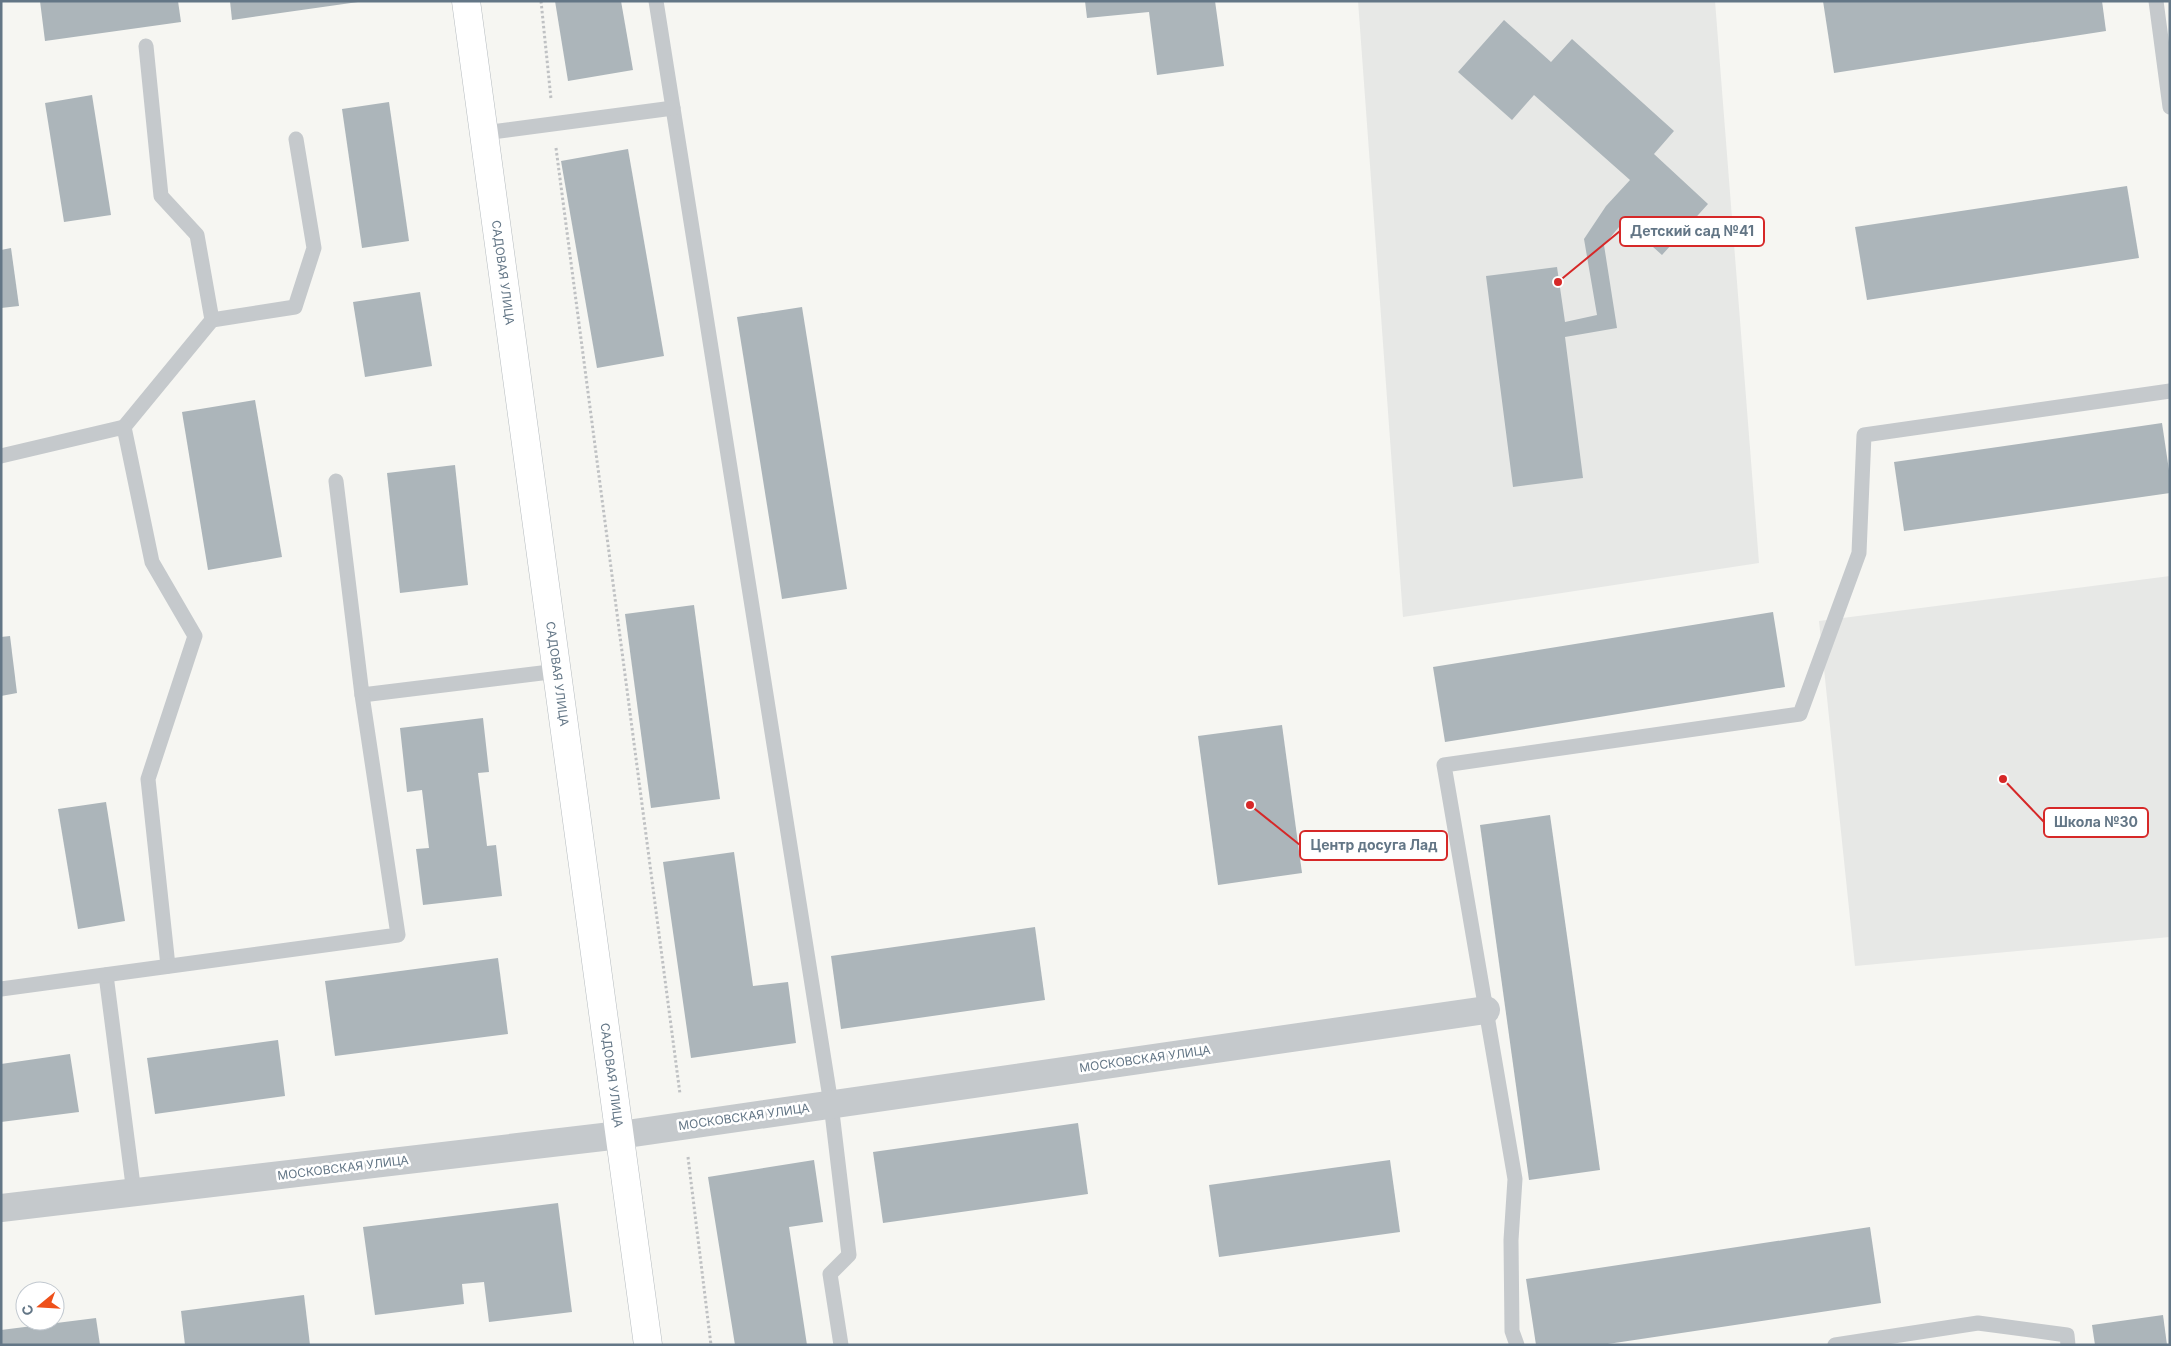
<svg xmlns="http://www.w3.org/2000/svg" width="2171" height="1346" viewBox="0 0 2171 1346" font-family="Inter,sans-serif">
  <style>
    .built { fill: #e7e8e6 }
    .building { fill: #acb5ba }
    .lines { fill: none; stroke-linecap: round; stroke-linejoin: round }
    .secondary-casing { stroke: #b5bbbf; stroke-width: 29 }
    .path { stroke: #bfc1c3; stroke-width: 3; stroke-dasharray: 2.5 2.5; stroke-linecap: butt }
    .lane { stroke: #c5c9cc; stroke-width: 15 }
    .street { stroke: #c5c9cc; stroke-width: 28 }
    .secondary { stroke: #fff; stroke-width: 28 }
    .labels { text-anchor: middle; stroke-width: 5; stroke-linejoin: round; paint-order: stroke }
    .street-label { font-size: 12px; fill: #637686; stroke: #fff }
    .leader { fill: none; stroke: #d62828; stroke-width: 2 }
    .callout-dot { fill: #d62828; stroke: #fff; stroke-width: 2 }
    .callout { fill: #fff; stroke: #d62828; stroke-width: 2 }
    .callout-label { font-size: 14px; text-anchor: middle; font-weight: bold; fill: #637686 }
  </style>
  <rect width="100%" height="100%" fill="#f6f6f2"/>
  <g class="built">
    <path d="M 1358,1 L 1715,1 L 1759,563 L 1403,617 Z"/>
    <path d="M 2170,576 L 2170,937 L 1855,966 L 1819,621 Z"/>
  </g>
  <g class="building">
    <path d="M 40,1 L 178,1 L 181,22 L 45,41 Z"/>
    <path d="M 230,1 L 358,1 L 358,2 L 232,20 Z"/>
    <path d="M 555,1 L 621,1 L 633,70 L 568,81 Z"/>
    <path d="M 1085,1 L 1215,1 L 1224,66 L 1157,75 L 1149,12 L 1087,18 Z"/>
    <path d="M 1823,1 L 2102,1 L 2106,31 L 1834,73 Z"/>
    <path d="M 1504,20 L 1551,62 L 1572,39 L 1674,131 L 1654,154 L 1708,204 L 1662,255 L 1624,221 L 1604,245 L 1617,328 L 1565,337 L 1583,478 L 1513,487 L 1486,276 L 1557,267 L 1565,322 L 1597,315 L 1584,239 L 1606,206 L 1630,180 L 1534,95 L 1512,120 L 1458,72 Z"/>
    <path d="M 92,95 L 111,215 L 64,222 L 45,103 Z"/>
    <path d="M 389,102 L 409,241 L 362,248 L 342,109 Z"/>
    <path d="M 628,149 L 664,356 L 597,368 L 561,161 Z"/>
    <path d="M 2127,186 L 2139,258 L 1867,300 L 1855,227 Z"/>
    <path d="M 11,248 L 19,306 L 1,308 L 1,250 Z"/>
    <path d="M 420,292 L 432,366 L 365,377 L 353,302 Z"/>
    <path d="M 802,307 L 847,589 L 782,599 L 737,317 Z"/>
    <path d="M 255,400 L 282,557 L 208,570 L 182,412 Z"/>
    <path d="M 2162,423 L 2170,477 L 2170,493 L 1904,531 L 1894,462 Z"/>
    <path d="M 455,465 L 468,585 L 400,593 L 387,473 Z"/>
    <path d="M 694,605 L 720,799 L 651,808 L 625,614 Z"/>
    <path d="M 1773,612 L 1785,687 L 1445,742 L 1433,667 Z"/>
    <path d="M 10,636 L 17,693 L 1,696 L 1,637 Z"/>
    <path d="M 483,718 L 489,772 L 478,773 L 487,846 L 496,845 L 502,896 L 423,905 L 416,849 L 429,848 L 422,790 L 407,792 L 400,728 Z"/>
    <path d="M 1282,725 L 1302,873 L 1218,885 L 1198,736 Z"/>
    <path d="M 106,802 L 125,921 L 78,929 L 58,809 Z"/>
    <path d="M 1550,815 L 1600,1170 L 1529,1180 L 1480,825 Z"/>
    <path d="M 734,852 L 753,986 L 788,982 L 796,1043 L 691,1058 L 663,862 Z"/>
    <path d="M 1035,927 L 1045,1000 L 841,1029 L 831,956 Z"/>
    <path d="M 498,958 L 508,1034 L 335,1056 L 325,981 Z"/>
    <path d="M 278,1040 L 285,1096 L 155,1114 L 147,1058 Z"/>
    <path d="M 70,1054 L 79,1112 L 1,1122 L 1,1064 Z"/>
    <path d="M 1078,1123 L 1088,1194 L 883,1223 L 873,1152 Z"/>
    <path d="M 814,1160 L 823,1222 L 789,1227 L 807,1345 L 735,1345 L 708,1177 Z"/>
    <path d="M 1390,1160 L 1400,1232 L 1219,1257 L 1209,1185 Z"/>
    <path d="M 558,1203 L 572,1312 L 489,1322 L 484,1282 L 462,1284 L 464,1304 L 375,1315 L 363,1227 Z"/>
    <path d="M 1870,1227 L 1881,1303 L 1601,1345 L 1536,1345 L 1526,1279 Z"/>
    <path d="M 304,1295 L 310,1345 L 185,1345 L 181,1311 Z"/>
    <path d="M 2163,1315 L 2167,1345 L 2095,1345 L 2092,1325 Z"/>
    <path d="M 96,1318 L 100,1345 L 1,1345 L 1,1330 Z"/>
  </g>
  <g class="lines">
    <g class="secondary-casing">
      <g id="secondary">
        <path id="s1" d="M 466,1 L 648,1345"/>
      </g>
    </g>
    <g class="path">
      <path d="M 541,1 L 551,99"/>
      <path d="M 556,148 L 680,1094"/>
      <path d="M 688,1157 L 711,1345"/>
    </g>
    <g class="lane">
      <path d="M 656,1 L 831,1104 L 849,1255 L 830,1274 L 841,1345"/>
      <path d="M 2156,1 L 2170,107"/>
      <path d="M 484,133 L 673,108"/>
      <path d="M 212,320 L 295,307 L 314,248 L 296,139"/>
      <path d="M 124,427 L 212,320 L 197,235 L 161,196 L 146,46"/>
      <path d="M 1,456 L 124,427 L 152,562 L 195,636 L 148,779 L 168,966"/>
      <path d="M 336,481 L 362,695 L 558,671"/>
      <path d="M 106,975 L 134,1193"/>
      <path d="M 1,989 L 398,935 L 362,695"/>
      <path d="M 1517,1345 L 1512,1331 L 1511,1240 L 1515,1179 L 1444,765 L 1800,714 L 1859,553 L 1864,435 L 2170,391"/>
      <path d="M 1835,1345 L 1978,1323 L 2067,1335 L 2068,1345"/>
    </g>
    <path class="street" d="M 1,1208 L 620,1135 L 1486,1010"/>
    <use href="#secondary" class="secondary"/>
  </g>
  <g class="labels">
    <g class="street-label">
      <text dy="4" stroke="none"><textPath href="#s1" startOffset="274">САДОВАЯ УЛИЦА</textPath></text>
      <text dy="4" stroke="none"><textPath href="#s1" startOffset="679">САДОВАЯ УЛИЦА</textPath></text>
      <text transform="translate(1145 1059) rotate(-8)" y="4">МОСКОВСКАЯ УЛИЦА</text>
      <text dy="4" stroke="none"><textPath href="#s1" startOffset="1084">САДОВАЯ УЛИЦА</textPath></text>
      <text transform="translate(744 1117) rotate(-8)" y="4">МОСКОВСКАЯ УЛИЦА</text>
      <text transform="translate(343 1168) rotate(-7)" y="4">МОСКОВСКАЯ УЛИЦА</text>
    </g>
  </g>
  <path class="leader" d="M1558 282L1620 231M2003 779L2044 822M1250 805L1300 845"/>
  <g class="callout-dot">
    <circle cx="1558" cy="282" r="5"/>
    <circle cx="2003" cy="779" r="5"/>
    <circle cx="1250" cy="805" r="5"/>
  </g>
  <g class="callout">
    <rect x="1620" y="217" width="144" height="29" rx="5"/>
    <rect x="2044" y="808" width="104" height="29" rx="5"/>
    <rect x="1300" y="831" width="147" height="29" rx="5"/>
  </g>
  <g class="callout-label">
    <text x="1692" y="236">Детский сад №41</text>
    <text x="2096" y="827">Школа №30</text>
    <text x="1374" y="850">Центр досуга Лад</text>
  </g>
  <rect width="2171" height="1346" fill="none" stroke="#637686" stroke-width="5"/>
  <g transform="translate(40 1306) rotate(252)"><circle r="24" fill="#ffffff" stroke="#c1c8cf"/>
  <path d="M0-4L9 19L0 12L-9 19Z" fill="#ee501a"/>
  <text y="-8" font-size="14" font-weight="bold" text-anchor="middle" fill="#637686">С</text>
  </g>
</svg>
